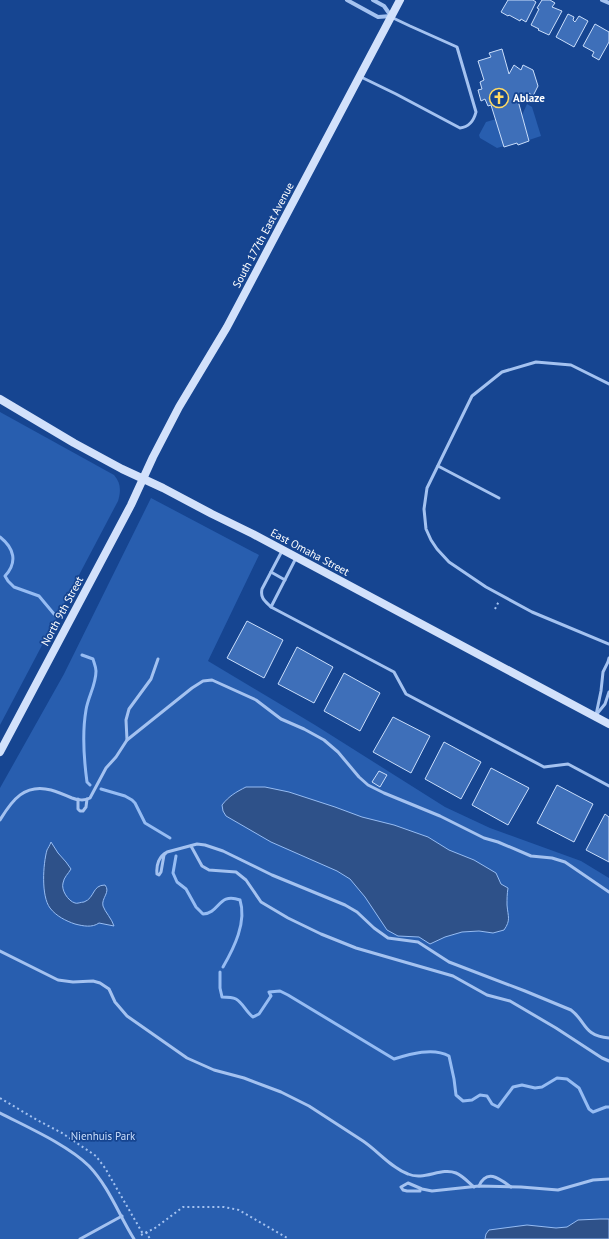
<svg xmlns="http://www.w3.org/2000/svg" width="609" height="1239" viewBox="0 0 609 1239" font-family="'PT Sans',sans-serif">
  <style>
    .green { fill: #285eaf }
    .water { fill: #2e5189; stroke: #96bcf3 }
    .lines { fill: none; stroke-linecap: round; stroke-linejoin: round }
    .stream { stroke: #96bcf3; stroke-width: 3 }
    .building { fill: #3e6fb9; stroke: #cadefb }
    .path { stroke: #a4c2f0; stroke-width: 2; stroke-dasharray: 2 3; stroke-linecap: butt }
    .lane { stroke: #a4c2f0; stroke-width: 3 }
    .street { stroke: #a4c2f0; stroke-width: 4 }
    .secondary { stroke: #d2e1fb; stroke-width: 8 }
    .labels { text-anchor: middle; stroke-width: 3.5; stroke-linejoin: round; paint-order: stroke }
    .poi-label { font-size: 11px; font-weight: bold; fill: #fff; stroke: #164591; text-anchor: start }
    .street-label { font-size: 11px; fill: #fff; stroke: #164591 }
    .park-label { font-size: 11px; fill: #cadefb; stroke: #164591 }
  </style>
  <rect width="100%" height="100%" fill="#164591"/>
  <g class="green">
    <path d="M 527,104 L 532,107 L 541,136 L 529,140 L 522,115 Z"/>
    <path d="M 496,119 L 504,146 L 497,148 L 480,138 L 479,135 L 486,122 Z"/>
    <path d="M 0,412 L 114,475 C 121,483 121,491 118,501 L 0,725 Z"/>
    <path d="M 151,498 L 259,555 L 208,661 L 315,725 L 445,807 L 490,828 L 581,861 L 609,878 L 609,1239 L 0,1239 L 0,788 L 64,674 Z"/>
  </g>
  <g class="water">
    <path d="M 246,787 L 265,787 L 289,792 L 335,807 L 362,817 L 394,825 L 428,837 L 449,850 L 474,860 L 496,873 L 501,884 L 508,888 C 507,894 507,899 507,905 C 508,917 511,920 504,930 L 493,933 L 479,931 L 462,932 L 445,937 L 430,944 L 419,937 L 398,936 L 387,930 L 365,897 L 350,879 L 337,871 L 271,842 L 226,816 L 223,811 L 222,805 C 229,796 236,792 246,787 Z"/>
    <path d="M 51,842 L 58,853 L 66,862 L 71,869 C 68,874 64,877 63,883 C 61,890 68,901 75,903 C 77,904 81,902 84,902 C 95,898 92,885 105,885 C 111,892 101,898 103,906 C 105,912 112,919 114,926 L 99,923 C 92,928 83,926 75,924 C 66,921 56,916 50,908 C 41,896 43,864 47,850 C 48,848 50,845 51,842 Z"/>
    <path d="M 600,1219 L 609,1219 L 609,1239 L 485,1239 L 486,1234 L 489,1230 L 527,1225 L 556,1228 L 567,1227 L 578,1220 Z"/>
  </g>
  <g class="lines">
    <g class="stream">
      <path d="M 0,537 C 14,548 18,562 5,576 L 8,581 L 14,587 L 39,596 L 54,614"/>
      <path d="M 82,655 L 93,659 C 94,663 96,667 96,671 C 96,685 88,697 86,710 C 82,733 84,760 87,782 L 90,785"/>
      <path d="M 101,789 L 125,796 L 132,800 L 135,803 L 145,823 L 170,838"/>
      <path d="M 176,856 L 173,873 L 177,882 L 186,889 L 196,907 L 203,914 C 220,913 218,892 240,900 C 247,922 234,948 223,967"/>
      <path d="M 220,972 L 220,988 L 222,997 C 227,997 232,997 236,999 C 243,1003 246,1012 253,1017 L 259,1014 L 271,996 L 269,992 L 280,991 L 288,995 L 394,1059 C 410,1054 433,1047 449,1056 L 454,1079 L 456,1095 L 463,1101 L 472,1100 L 480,1095 L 487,1096 L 492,1104 L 498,1107 L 513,1087 L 522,1085 L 535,1088 L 542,1087 L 557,1078 L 567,1079 L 579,1088 L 589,1109 L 593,1112 L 606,1107 L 609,1107"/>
    </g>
  </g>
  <g class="building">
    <path d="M 508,0 L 533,0 L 536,2 L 526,22 L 521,19 L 520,21 L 509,15 L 508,16 L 501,12 Z"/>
    <path d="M 542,0 L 550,0 L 555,3 L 552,7 L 562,11 L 549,35 L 538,30 L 539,29 L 531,25 L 539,9 L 537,8 Z"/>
    <path d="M 568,14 L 574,17 L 573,20 L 575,22 L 579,16 L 588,21 L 574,47 L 556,37 Z"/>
    <path d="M 595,24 L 609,32 L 609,42 L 599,60 L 592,56 L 594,52 L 583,46 Z"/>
    <path d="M 502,49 L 509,74 L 514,65 L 521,70 L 523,65 L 533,70 L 538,86 L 533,96 L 529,93 L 525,101 L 517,97 L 529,141 L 518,145 L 517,143 L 504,147 L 491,105 L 488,106 L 485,99 L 481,101 L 478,90 L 482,89 L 480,82 L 484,80 L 478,61 L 491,57 L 489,53 Z"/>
    <path d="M 247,621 L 283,640 L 264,678 L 227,658 Z"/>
    <path d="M 297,647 L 333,667 L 314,703 L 278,684 Z"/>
    <path d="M 344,673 L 380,693 L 360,731 L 324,711 Z"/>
    <path d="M 393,717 L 430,736 L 411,773 L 373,752 Z"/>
    <path d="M 444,742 L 481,762 L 461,799 L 425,779 Z"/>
    <path d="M 491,768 L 529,788 L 508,825 L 472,805 Z"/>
    <path d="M 379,771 L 387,775 L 380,787 L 372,782 Z"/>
    <path d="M 557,785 L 593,804 L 574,842 L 537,823 Z"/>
    <path d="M 605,814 L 609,817 L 609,862 L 586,850 Z"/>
  </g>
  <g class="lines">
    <g class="path">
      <path d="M 495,609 L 499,601"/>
      <path d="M 0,1098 L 37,1120 L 62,1133 L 96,1156 L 105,1168 L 143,1234"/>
      <path d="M 146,1232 L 150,1239"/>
      <path d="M 141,1235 L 155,1228 L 183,1207 L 224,1207 L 239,1210 L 289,1239"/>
    </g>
    <g class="lane">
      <path d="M 361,77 L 396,94 L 460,128 C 469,127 474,120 476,112 L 457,47 L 410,26 L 391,17"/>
      <path d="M 609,384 L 571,365 L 536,362 L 502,372 L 472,396 L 427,488 L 424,509 L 426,529 L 431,540 L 437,549 L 449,562 L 486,587 L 532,612 L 609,644"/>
      <path d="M 438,466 L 499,498"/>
      <path d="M 282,551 L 262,589 C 260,598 265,601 271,607 L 394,672 L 406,694 L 544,767 L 568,764 L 609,786"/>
      <path d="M 271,572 L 285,580"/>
      <path d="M 271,607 L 296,558"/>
      <path d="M 596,715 L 601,691 L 603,672 L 608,662 L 609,658"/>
      <path d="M 596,715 L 605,704 L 609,692"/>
      <path d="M 127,740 L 126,720 L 129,709 L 151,679 L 158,659"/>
      <path d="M 78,799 L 78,809 L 80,811 L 83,811 L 86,807 L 87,799"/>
      <path d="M 0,820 C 12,800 25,783 51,790 C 58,792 65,795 72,798 C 77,800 85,801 90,798 L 106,768 L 116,757 L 127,740 L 192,688 L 203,681 L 212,680 L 256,700 L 281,719 L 304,729 L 324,740 L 338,752 L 359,777 L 368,785 L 384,793 L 440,816 L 484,838 L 498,842 L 531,856 L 552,858 L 565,862 L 609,892"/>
      <path d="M 191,846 L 202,866 L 209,870 L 236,872 L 246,880 L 261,902 L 288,918 L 321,934 L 356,948 L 453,976 L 487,995 L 510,1001 L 556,1028 L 602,1058 L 609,1061"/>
      <path d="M 167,852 L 164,855 L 161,872 L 159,875 L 157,874 C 156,865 159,856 167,852 L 197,844 L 205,845 L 223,851 L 272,875 L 345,905 L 357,912 L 374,928 L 388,938 L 418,942 L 449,962 L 525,991 L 571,1010 C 586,1021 583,1036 609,1038"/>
      <path d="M 0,951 L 58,980 L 73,982 L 93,981 L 100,983 L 109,989 L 115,1002 L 127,1016 L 187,1058 L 214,1070 L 244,1078 L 281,1092 L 309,1106 L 363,1141 C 378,1151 390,1167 408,1174 C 424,1181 441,1167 456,1173 C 463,1176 468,1182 474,1187"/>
      <path d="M 0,1113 C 27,1127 68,1145 89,1166 C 109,1187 119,1215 134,1239"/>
      <path d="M 479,1186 C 487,1168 500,1179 511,1187"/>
      <path d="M 420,1191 L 407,1191 L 403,1190 L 401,1187 L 408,1183 L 422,1189 L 432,1191 L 479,1186 L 521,1187 L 558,1190 L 593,1180 L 609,1179"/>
      <path d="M 80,1239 L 122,1216"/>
    </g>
    <g class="street">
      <path d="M 347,0 L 378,17 L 391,16"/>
      <path d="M 373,0 L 384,6 L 391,16"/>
      <path d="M 602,0 L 609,3"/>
    </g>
    <g class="secondary">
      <path d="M 0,399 L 74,443 L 122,469 L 163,488 L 212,514 L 253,534 L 609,724"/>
      <path d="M 0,752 L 131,505 L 153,457 L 179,407 L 227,327 L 400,0"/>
    </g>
  </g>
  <defs>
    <g id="church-ring" transform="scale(1)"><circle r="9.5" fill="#164591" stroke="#ffda63" stroke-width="1.5"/><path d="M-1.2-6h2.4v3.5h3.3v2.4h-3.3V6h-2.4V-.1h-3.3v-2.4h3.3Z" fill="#ffda63"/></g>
  </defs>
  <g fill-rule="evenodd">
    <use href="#church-ring" x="499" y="98"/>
  </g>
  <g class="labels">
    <g class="poi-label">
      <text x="513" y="102">Ablaze</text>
    </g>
    <g class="street-label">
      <text transform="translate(263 235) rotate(-62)" y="4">South 177th East Avenue</text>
      <text transform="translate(310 552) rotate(28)" y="4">East Omaha Street</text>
      <text transform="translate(62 611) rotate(-62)" y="4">North 9th Street</text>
    </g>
    <g class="park-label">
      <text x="103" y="1140">Nienhuis Park</text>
    </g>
  </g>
</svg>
